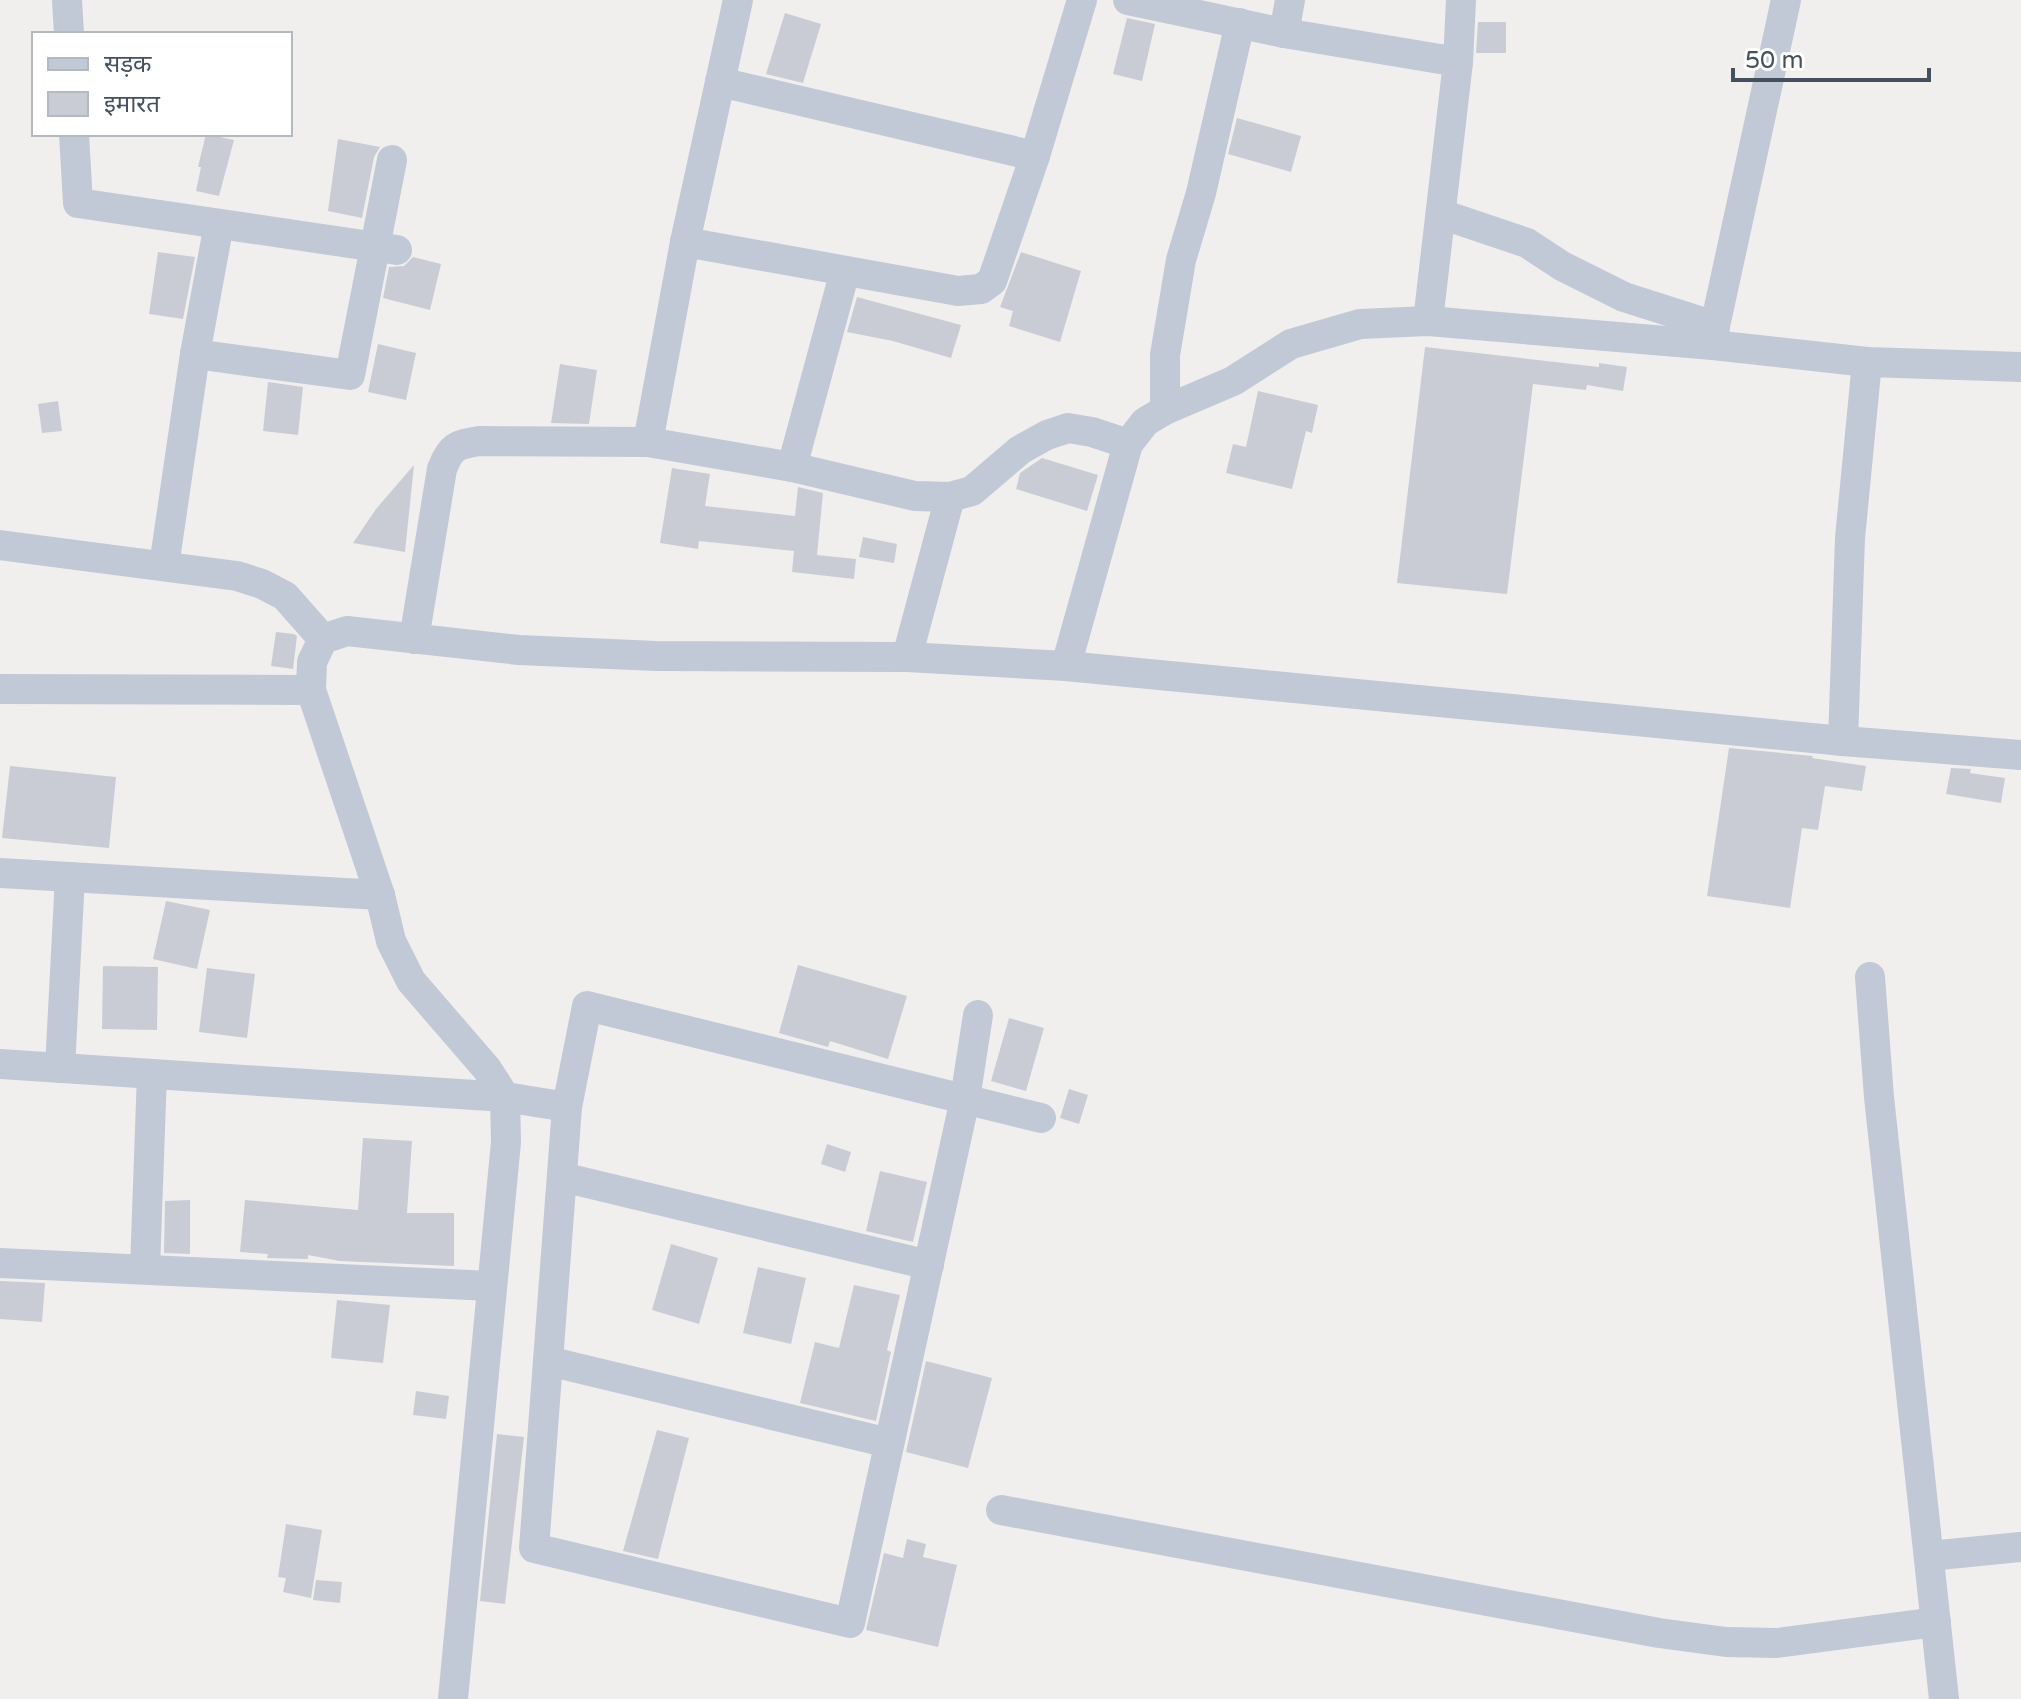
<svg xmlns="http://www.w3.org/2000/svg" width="2021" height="1699" viewBox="0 0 2021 1699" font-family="'Varela Round','Noto Sans Devanagari',sans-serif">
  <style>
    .building { fill: #caccd5 }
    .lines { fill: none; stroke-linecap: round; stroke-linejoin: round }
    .minor { stroke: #c0c9d5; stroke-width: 30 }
  </style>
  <rect width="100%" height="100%" fill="#f1eeee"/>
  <g class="building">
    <path d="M 785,13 L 821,24 L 803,83 L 766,74 Z"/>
    <path d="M 1127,18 L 1155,24 L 1142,81 L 1113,74 Z"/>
    <path d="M 1478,22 L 1506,22 L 1506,53 L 1476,53 Z"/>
    <path d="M 1237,118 L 1301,136 L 1291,172 L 1228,154 Z"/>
    <path d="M 206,134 L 234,140 L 219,196 L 196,191 L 201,167 L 198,167 Z"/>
    <path d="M 338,139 L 380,147 L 374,157 L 362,218 L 328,211 Z"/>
    <path d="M 158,252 L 195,257 L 183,319 L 149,314 Z"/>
    <path d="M 1021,252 L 1081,271 L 1060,342 L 1009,326 L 1013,311 L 1000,307 Z"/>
    <path d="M 413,257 L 441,264 L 430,310 L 383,298 L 389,267 L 404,266 Z"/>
    <path d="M 857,297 L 961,325 L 951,358 L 893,341 L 847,332 Z"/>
    <path d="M 378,344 L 416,353 L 406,400 L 368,392 Z"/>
    <path d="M 1425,347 L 1599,367 L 1599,363 L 1627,367 L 1623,391 L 1587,385 L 1586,390 L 1533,384 L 1507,594 L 1397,583 Z"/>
    <path d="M 560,364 L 597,370 L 589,424 L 551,423 Z"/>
    <path d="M 268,382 L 303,387 L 298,435 L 263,431 Z"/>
    <path d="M 1258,391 L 1318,405 L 1312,433 L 1306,431 L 1292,489 L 1226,473 L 1233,444 L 1246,447 Z"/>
    <path d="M 58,401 L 62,431 L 42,433 L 38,404 Z"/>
    <path d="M 1042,458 L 1098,475 L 1087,511 L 1016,489 L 1020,473 Z"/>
    <path d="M 414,465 L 405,552 L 353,543 L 376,509 Z"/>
    <path d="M 672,468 L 710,474 L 705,506 L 795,516 L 798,487 L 823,493 L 817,555 L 856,559 L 854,579 L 792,572 L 794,551 L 699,541 L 698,549 L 660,543 Z"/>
    <path d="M 863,537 L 897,544 L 894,563 L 859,557 Z"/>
    <path d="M 276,632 L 294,634 L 297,636 L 293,669 L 271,666 Z"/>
    <path d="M 1729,748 L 1813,756 L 1812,758 L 1866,766 L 1862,791 L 1825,786 L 1818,830 L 1802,828 L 1790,908 L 1707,896 Z"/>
    <path d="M 10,766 L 116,777 L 109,848 L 2,838 Z"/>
    <path d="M 1951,768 L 1971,769 L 1970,773 L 2005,778 L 2001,803 L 1946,794 Z"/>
    <path d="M 166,901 L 210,910 L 197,969 L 153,959 Z"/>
    <path d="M 798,965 L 907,996 L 888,1059 L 830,1041 L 828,1047 L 779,1033 Z"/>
    <path d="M 103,966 L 158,967 L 157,1030 L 102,1029 Z"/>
    <path d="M 207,968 L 255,974 L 247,1038 L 199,1032 Z"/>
    <path d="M 1009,1018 L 1044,1028 L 1026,1091 L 991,1081 Z"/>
    <path d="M 1069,1089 L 1088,1095 L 1079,1124 L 1060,1118 Z"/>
    <path d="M 363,1138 L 412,1141 L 407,1213 L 454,1213 L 454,1266 L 340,1261 L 308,1255 L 308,1259 L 267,1258 L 268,1254 L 240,1252 L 245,1200 L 358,1210 Z"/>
    <path d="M 827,1144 L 851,1152 L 845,1172 L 821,1164 Z"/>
    <path d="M 880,1171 L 927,1182 L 913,1242 L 866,1231 Z"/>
    <path d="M 190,1200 L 190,1254 L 164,1253 L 165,1201 Z"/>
    <path d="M 671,1244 L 718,1258 L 699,1324 L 652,1310 Z"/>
    <path d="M 758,1267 L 806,1278 L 791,1344 L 743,1333 Z"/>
    <path d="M 0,1281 L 45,1283 L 42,1322 L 0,1319 Z"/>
    <path d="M 854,1285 L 900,1295 L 887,1350 L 891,1352 L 876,1421 L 800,1403 L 815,1342 L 839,1348 Z"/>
    <path d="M 337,1300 L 390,1305 L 383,1363 L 331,1358 Z"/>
    <path d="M 926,1361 L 992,1378 L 968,1468 L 906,1452 Z"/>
    <path d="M 416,1391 L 449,1396 L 446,1419 L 413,1415 Z"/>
    <path d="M 657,1430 L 689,1438 L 658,1559 L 623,1551 Z"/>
    <path d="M 497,1434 L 524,1437 L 505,1604 L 480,1601 Z"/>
    <path d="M 286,1524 L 322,1530 L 311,1598 L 283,1592 L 286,1578 L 278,1577 Z"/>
    <path d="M 907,1539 L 926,1544 L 923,1557 L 957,1565 L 938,1647 L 866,1630 L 884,1553 L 903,1558 Z"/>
    <path d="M 316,1580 L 342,1582 L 340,1603 L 313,1600 Z"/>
  </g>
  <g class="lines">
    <g class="minor">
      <path d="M 67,0 L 69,34"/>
      <path d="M 1128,0 L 1284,33 L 1458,62"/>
      <path d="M 1284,33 L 1290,0"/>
      <path d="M 720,82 L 1035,156"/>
      <path d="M 74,134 L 78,203 L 397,250"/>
      <path d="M 1441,214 L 1527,243 L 1562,266 L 1624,297 L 1715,326"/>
      <path d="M 685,242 L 958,291 L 981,289 L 992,281 L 1035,156 L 1082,0"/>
      <path d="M 1428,321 L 1458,62 L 1461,0"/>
      <path d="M 1713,345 L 1715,326 L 1786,0"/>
      <path d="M 195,354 L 350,375 L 392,160"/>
      <path d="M 1165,410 L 1165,355 L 1181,260 L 1201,193 L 1240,23"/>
      <path d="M 648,442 L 685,242 L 738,0"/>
      <path d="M 792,467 L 845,271"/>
      <path d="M 0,545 L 237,576 L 262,584 L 285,596 L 323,639"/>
      <path d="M 164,566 L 195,354 L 219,224"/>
      <path d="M 414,639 L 442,469 C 451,446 456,445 479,441 L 648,442 L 792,467 L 915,496 L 950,497 L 972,491 L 1020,450 L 1047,435 L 1068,428 L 1092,432 L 1128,444"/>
      <path d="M 907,657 L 950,497"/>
      <path d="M 1066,666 L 1128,444 L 1145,422 L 1165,410 L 1233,381 L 1291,344 L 1360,324 L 1428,321 L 1713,345 L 1867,362 L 2021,367"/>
      <path d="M 0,689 L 311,690"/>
      <path d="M 1843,741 L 1850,538 L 1867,362"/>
      <path d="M 0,873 L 380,895"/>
      <path d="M 1870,977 L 1879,1097 L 1944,1699"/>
      <path d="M 0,1064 L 505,1097 L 567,1107 L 587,1006 L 1041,1118"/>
      <path d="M 60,1068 L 70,877"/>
      <path d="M 567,1107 L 534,1548 L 850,1623 L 965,1099 L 978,1015"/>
      <path d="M 562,1177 L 929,1265"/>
      <path d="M 0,1263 L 491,1286"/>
      <path d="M 145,1268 L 152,1074"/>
      <path d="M 548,1361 L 889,1443"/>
      <path d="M 1001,1510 L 1659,1633 L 1726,1642 L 1777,1643 L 1936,1622"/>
      <path d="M 1929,1556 L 2021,1547"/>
      <path d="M 453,1699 L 506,1142 L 505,1097 L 487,1069 L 411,981 L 391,941 L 380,895 L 311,690 L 312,662 L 323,639 L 347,631 L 519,650 L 656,656 L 907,657 L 1066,666 L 1843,741 L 2021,755"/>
    </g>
  </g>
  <rect x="32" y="32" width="260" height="104" fill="#ffffff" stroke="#b4b9bf" stroke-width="2"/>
  <rect x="48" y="58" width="40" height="12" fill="#c0c9d5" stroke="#b4b9bf" stroke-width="2"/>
  <text x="104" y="72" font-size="24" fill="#44505e">सड़क</text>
  <rect x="48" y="92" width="40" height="24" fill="#caccd5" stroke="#b4b9bf" stroke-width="2"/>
  <text x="104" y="112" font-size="24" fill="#44505e">इमारत</text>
  <path d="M1733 68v12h196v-12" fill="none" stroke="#44505e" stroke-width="4"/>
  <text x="1745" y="68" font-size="24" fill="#44505e" stroke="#ffffff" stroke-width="6" paint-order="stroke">50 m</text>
</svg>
